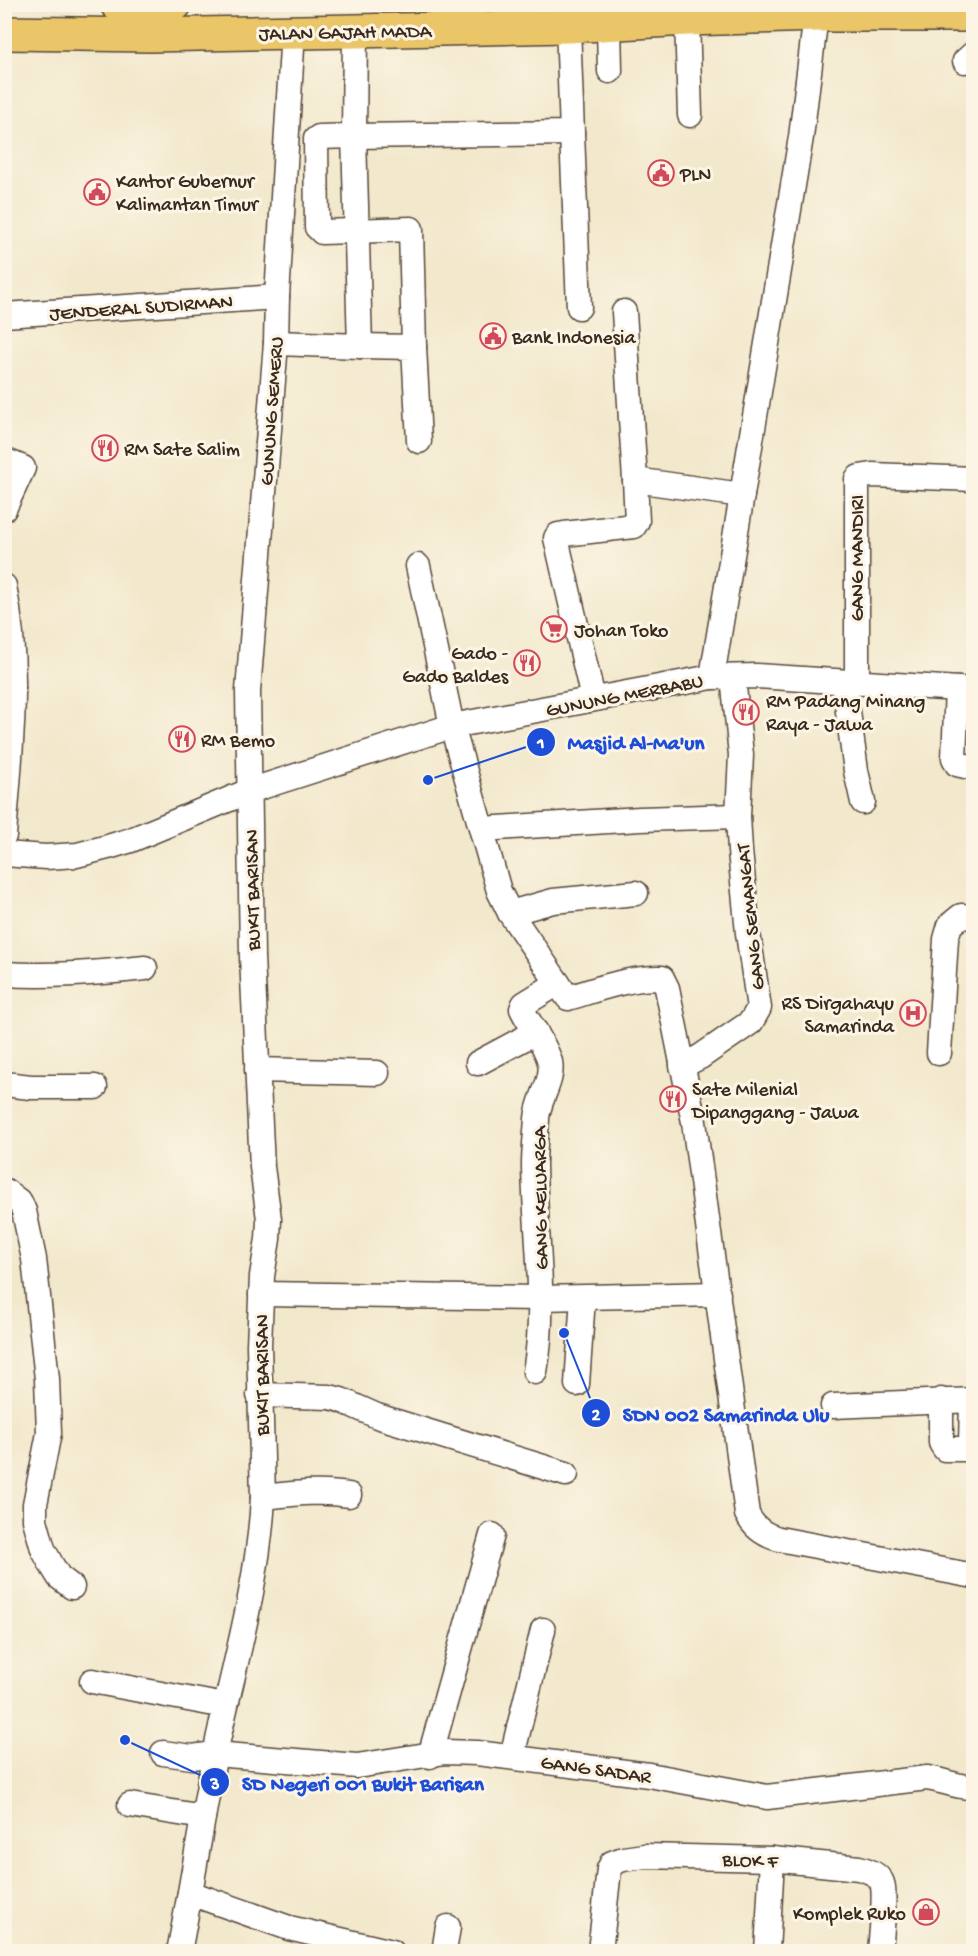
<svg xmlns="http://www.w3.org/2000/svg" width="978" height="1956" viewBox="0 0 978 1956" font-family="'Gochi Hand',sans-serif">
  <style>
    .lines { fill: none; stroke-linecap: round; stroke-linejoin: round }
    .minor-casing { stroke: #564638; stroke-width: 27 }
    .highway-casing { stroke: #564638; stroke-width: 36 }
    .minor { stroke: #fff; stroke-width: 24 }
    .highway { stroke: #eac669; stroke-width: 33 }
    .labels { text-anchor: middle; stroke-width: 6; stroke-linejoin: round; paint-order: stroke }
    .street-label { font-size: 20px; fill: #3b2a1e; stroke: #fcf5e5 }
    .poi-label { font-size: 20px; fill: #3b2a1e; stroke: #fcf5e5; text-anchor: start }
    .leader { fill: none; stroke: #1d4ed8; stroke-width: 2 }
    .callout-dot { fill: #1d4ed8; stroke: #fcf5e5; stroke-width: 2 }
    .mark-label { font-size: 18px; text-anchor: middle; font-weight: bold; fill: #fff }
    .callout-label { font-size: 21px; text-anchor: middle; font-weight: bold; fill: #1d4ed8; stroke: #fcf5e5; stroke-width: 6; stroke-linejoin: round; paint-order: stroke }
  </style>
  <rect width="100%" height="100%" fill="#fcf5e5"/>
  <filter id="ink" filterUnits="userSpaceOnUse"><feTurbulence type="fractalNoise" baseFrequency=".0167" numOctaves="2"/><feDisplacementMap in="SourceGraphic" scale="12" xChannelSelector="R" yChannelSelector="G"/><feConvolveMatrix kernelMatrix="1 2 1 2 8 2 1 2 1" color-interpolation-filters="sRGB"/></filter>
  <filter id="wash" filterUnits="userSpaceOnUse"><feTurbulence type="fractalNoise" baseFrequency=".008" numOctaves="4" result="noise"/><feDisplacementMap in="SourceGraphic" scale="24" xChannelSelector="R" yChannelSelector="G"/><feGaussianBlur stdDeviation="1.35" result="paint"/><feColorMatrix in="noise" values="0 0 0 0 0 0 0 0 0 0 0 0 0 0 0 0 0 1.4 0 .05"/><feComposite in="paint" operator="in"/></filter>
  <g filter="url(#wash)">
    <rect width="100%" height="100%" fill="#f2e8cc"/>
  </g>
  <g filter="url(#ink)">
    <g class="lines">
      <g class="minor-casing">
        <g id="minor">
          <path d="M 687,19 L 690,115"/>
          <path d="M 609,24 L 610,71"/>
          <path d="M 965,61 L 974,53"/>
          <path d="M 572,133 L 579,307"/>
          <path d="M 624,312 L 635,480 L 742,495"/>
          <path d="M 4,315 L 277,297"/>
          <path d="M 276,343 L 360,346 L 354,136 L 355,31"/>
          <path d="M 360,346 L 414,347 L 419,441"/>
          <path d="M 414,347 L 411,229 L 322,232 L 317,227 L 316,139 L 319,137 L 354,136 L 572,133 L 568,26"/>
          <path d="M 4,460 L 23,468 L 4,509"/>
          <path d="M 418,566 L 452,726 L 499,891 L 510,913 L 568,998 C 598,989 630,977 662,978 L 667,988 L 694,1122 L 747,1514 C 754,1528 764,1535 779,1539 L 974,1576"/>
          <path d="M 4,586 C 21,669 10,753 4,836"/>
          <path d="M 712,677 L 801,137 L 816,15"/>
          <path d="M 844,682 L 856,771 L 863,802"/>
          <path d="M 857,683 L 857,479 L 859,477 L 872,475 L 974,479"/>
          <path d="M 957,689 L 954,758 L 957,764 L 974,768"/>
          <path d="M 593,699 L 556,538 L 558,535 L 564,534 L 634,526 L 637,521 L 635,480"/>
          <path d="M 482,829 L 640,819 L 738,816"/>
          <path d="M 4,854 L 46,857 L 77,855 L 108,847 L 131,840 L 249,791 L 452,726 L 712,677 L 757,676 L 974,690"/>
          <path d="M 510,913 L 553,901 L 636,893"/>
          <path d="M 4,974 C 51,977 98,973 145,968"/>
          <path d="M 939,1053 L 946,939 L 950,925 L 961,916 L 974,917"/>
          <path d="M 478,1063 L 536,1032"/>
          <path d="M 682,1066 L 700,1057 L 751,1022 L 759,1008 L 748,933 L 740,851 L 738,816 L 741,755 L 733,677"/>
          <path d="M 257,1070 L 377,1073"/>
          <path d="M 4,1084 L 31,1087 L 95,1087"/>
          <path d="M 4,1190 L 20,1202 L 24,1211 L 34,1259 L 47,1379 L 49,1433 L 35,1504 L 35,1520 L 43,1549 L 51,1564 L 59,1577 L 72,1587"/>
          <path d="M 261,1294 L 541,1298 L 718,1294"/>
          <path d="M 535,1372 C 547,1303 535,1234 534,1165 C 534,1150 536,1134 537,1119 C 538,1099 554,1081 550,1062 C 545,1043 530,1026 522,1009 L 524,1004 L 558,983"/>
          <path d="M 577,1384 L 583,1298"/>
          <path d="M 259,1395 L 330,1397 L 341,1400 L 377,1416 L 566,1474"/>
          <path d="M 941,1400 L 941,1443 L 945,1449 L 966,1449 L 971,1444 L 972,1401"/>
          <path d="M 833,1406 L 974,1400"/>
          <path d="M 263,1497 C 292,1494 320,1490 349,1495"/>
          <path d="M 92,1681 L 225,1706"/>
          <path d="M 163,1753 L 192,1757 L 215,1754 L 357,1766 L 445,1752 L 477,1753 L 649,1775 L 767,1797 L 927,1778 C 943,1780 957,1788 974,1787"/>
          <path d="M 430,1756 L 492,1535"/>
          <path d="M 512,1756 L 543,1630"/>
          <path d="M 130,1805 L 203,1817"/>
          <path d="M 190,1893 L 289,1928 L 392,1952"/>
          <path d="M 179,1952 C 193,1881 203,1810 218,1740 C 236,1659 259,1579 263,1497 L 259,1345 L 262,1276 L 268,1239 L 269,1219 L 262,1167 L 252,957 L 248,691 L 276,343 L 277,297 L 293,31"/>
          <path d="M 444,1952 L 448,1927"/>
          <path d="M 600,1952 L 609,1869 L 612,1863 L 623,1859 L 644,1856 L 772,1859 L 859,1868 C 867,1870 879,1874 882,1883 C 886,1893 881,1938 880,1952"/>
          <path d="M 767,1952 L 772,1859"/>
        </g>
      </g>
      <g class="highway-casing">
        <g id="highway">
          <path d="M 117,4 L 175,4"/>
          <path d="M 4,33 L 150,35 L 355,31 L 568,26 L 687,19 L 816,15 L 974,15"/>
        </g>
      </g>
      <use href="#minor" class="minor"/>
      <use href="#highway" class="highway"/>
    </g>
  </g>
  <defs>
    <g id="civic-ring" transform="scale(1.35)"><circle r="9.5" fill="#fcf5e5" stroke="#d1495b" stroke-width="1.5"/><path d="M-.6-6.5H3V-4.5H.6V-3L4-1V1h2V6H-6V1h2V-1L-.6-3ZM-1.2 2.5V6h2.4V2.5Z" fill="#d1495b"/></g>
    <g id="restaurant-ring" transform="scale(1.35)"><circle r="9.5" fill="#fcf5e5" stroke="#d1495b" stroke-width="1.5"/><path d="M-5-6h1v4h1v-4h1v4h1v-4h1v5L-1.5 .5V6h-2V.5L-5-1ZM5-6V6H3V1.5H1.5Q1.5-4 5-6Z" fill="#d1495b"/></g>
    <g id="supermarket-ring" transform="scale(1.35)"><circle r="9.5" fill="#fcf5e5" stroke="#d1495b" stroke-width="1.5"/><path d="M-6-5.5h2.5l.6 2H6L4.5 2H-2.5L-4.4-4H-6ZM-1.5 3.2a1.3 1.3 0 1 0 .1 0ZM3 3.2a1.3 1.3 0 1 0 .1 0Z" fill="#d1495b"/></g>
    <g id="hospital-ring" transform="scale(1.35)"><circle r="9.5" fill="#fcf5e5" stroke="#d1495b" stroke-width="1.5"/><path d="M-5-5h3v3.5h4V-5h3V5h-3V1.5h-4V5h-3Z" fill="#d1495b"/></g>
    <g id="shop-ring" transform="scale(1.35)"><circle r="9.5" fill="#fcf5e5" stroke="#d1495b" stroke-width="1.5"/><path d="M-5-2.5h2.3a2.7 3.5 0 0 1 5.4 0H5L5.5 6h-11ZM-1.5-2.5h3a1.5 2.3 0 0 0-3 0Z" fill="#d1495b"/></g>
  </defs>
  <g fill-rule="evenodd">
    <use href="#civic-ring" x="661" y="173"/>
    <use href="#civic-ring" x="97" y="192"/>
    <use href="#civic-ring" x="493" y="336"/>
    <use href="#restaurant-ring" x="105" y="448"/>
    <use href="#supermarket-ring" x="554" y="629"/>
    <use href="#restaurant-ring" x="527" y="663"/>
    <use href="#restaurant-ring" x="746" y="712"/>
    <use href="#restaurant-ring" x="182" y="739"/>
    <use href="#hospital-ring" x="913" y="1013"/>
    <use href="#restaurant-ring" x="673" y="1099"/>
    <use href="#shop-ring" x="926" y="1912"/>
  </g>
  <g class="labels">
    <g class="street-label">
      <text transform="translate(345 31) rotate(-1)" y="7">JALAN GAJAH MADA</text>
      <text transform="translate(141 306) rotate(-4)" y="7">JENDERAL SUDIRMAN</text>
      <text transform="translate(270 411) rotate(-86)" y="7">GUNUNG SEMERU</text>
      <text transform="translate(856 558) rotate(-90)" y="7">GANG MANDIRI</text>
      <text transform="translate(624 694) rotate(-11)" y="7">GUNUNG MERBABU</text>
      <text transform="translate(251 890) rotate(-91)" y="7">BUKIT BARISAN</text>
      <text transform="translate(749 917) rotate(-96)" y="7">GANG SEMANGAT</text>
      <text transform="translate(539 1198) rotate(-91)" y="7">GANG KELUARGA</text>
      <text transform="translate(261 1375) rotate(-90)" y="7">BUKIT BARISAN</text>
      <text transform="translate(596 1768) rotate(8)" y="7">GANG SADAR</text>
      <text transform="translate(750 1859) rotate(2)" y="7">BLOK F</text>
    </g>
    <g class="poi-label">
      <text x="680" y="180">PLN</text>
      <text x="116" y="187">Kantor Gubernur<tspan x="116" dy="23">Kalimantan Timur</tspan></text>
      <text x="512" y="343">Bank Indonesia</text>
      <text x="124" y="455">RM Sate Salim</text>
      <text x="574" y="636">Johan Toko</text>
      <text x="508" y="659" text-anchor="end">Gado -<tspan x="508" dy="23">Gado Baldes</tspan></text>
      <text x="766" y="707">RM Padang Minang<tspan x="766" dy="23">Raya - Jawa</tspan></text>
      <text x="201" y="746">RM Bemo</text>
      <text x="894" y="1009" text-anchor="end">RS Dirgahayu<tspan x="894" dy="23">Samarinda</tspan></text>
      <text x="692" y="1095">Sate Milenial<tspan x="692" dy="23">Dipanggang - Jawa</tspan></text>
      <text x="906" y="1919" text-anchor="end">Komplek Ruko</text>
    </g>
  </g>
  <path class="leader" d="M428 780L541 742M564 1333L596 1413M125 1740L215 1782"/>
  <g class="callout-dot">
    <circle cx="428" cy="780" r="6"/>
    <circle cx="564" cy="1333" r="6"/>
    <circle cx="125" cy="1740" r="6"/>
    <circle cx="541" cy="742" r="15"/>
    <circle cx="596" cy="1413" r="15"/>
    <circle cx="215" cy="1782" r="15"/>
  </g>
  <g class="mark-label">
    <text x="541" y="748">1</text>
    <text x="596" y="1420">2</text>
    <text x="215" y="1789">3</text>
  </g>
  <g class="callout-label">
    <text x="636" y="749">Masjid Al-Ma'un</text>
    <text x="726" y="1421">SDN 002 Samarinda Ulu</text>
    <text x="363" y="1790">SD Negeri 001 Bukit Barisan</text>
  </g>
  <rect width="978" height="1956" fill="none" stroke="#fcf5e5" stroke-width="24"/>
</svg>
